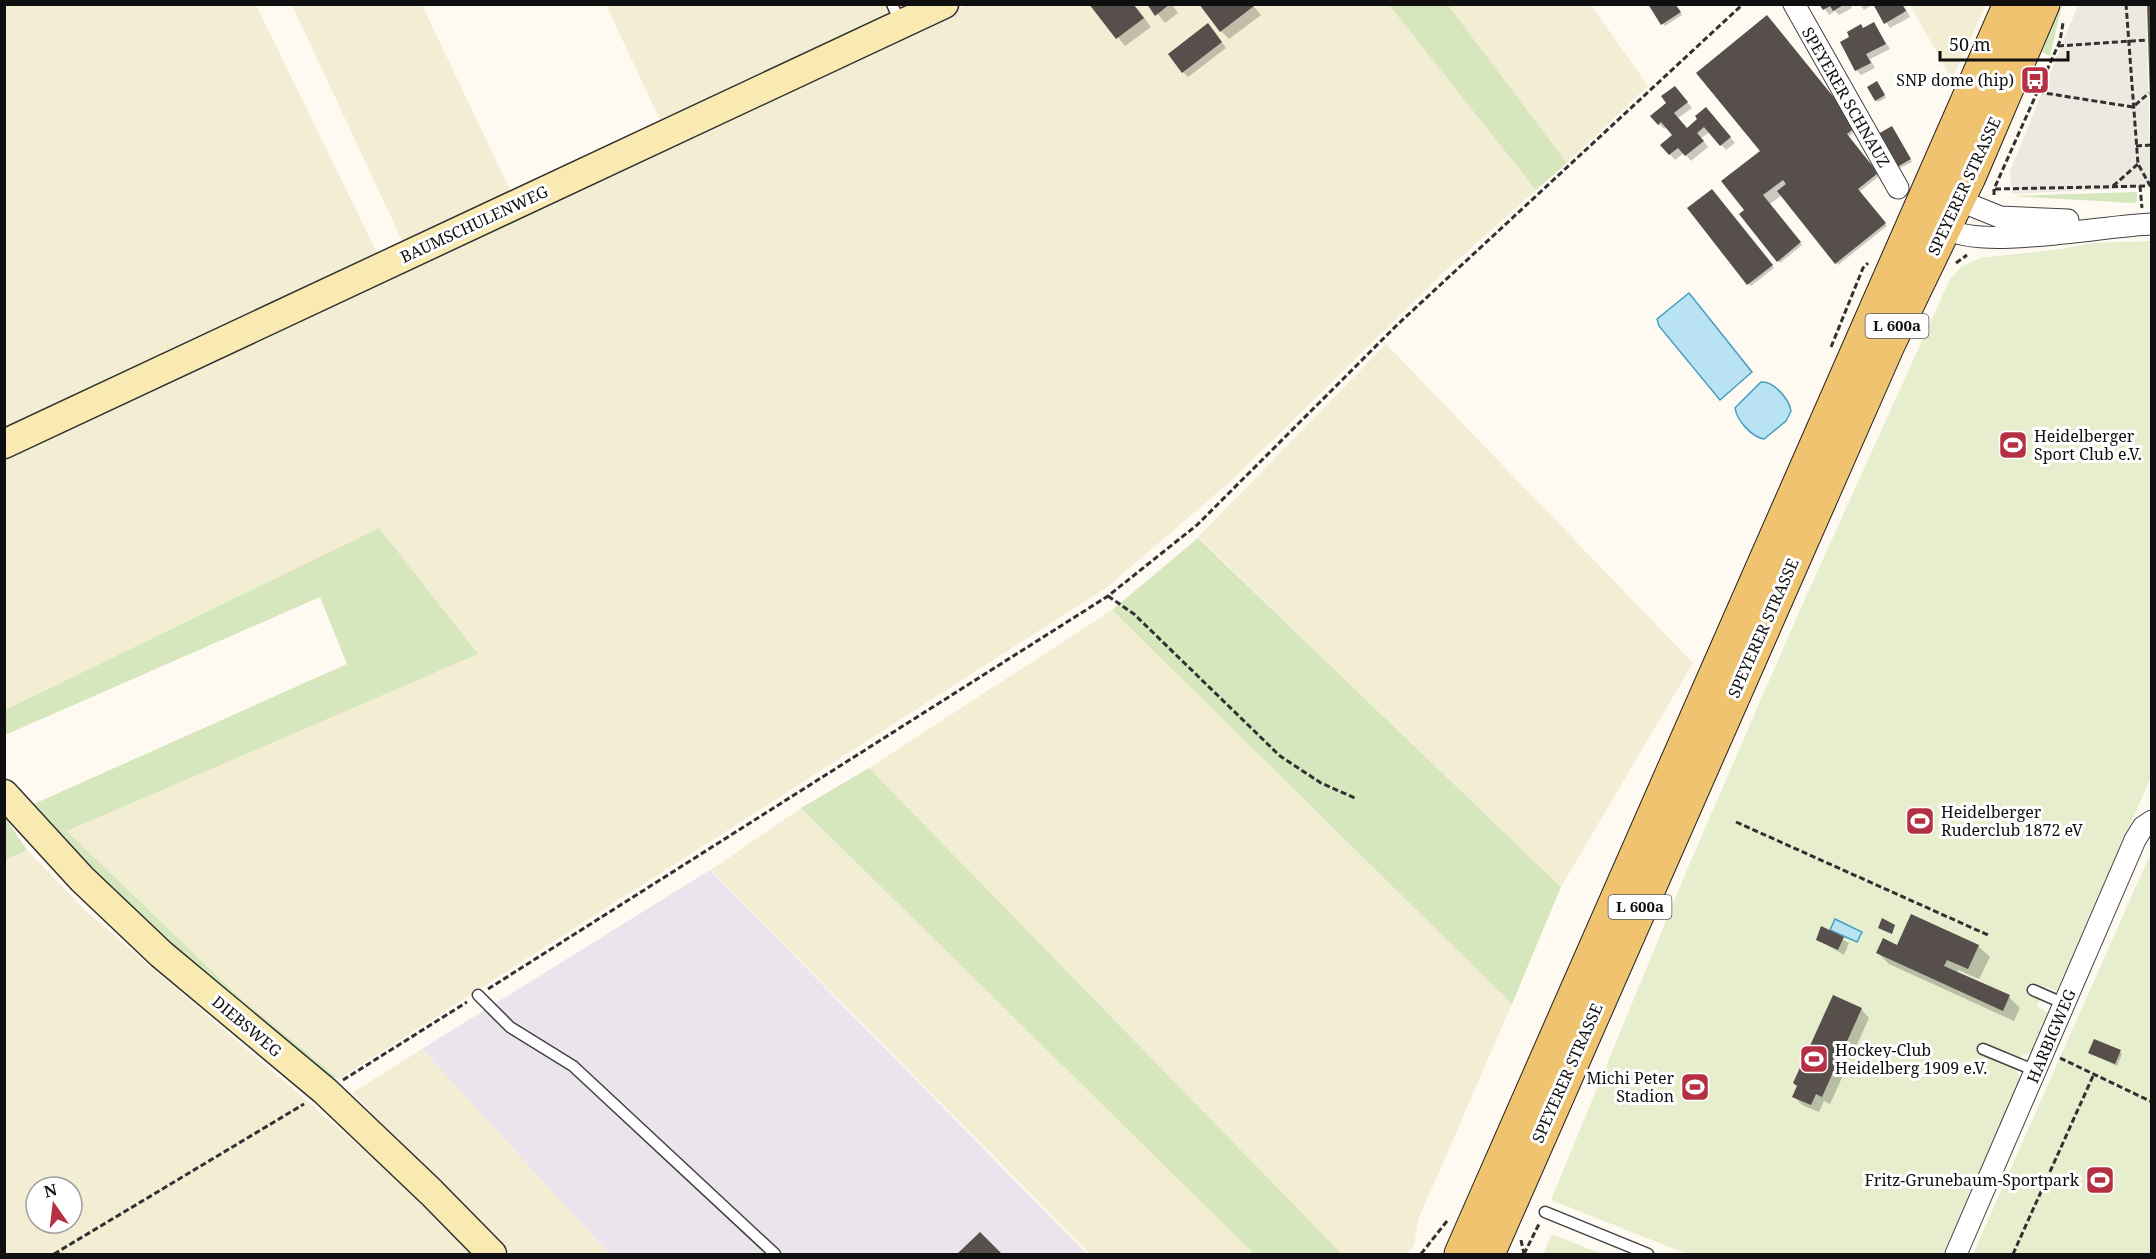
<svg xmlns="http://www.w3.org/2000/svg" width="2156" height="1259" viewBox="0 0 2156 1259" font-family="'Noto Serif',serif">
  <style>
    .industrial { fill: #ebe4ed }
    .farmland { fill: #f3edd3; fill-rule: evenodd }
    .green { fill: #d7e7bd }
    .pitch { fill: #e7eece }
    .plaza { fill: #eee9e0 }
    .water { fill: #b9e3f2; stroke: #459ec4; stroke-width: 1.5 }
    .shadow { fill: #0003 }
    .building { fill: #574f4c }
    .lines { fill: none; stroke-linecap: round; stroke-linejoin: round }
    .lane-casing { stroke: #424242; stroke-width: 13 }
    .street-casing { stroke: #424242; stroke-width: 23 }
    .secondary-casing { stroke: #313131; stroke-width: 31 }
    .primary-casing { stroke: #202020; stroke-width: 35 }
    .path { stroke: #313131; stroke-width: 3; stroke-dasharray: 6 3; stroke-linecap: butt }
    .lane { stroke: #fff; stroke-width: 10 }
    .street { stroke: #fff; stroke-width: 21 }
    .secondary { stroke: #f9eab1; stroke-width: 28 }
    .primary { stroke: #efc370; stroke-width: 33 }
    .labels { text-anchor: middle; stroke-width: 6; stroke-linejoin: round; paint-order: stroke }
    .shield { fill: #fff; stroke: #575757; stroke-width: 1.5 }
    .shield-label { font-size: 15px; font-weight: bold; fill: #0f0f0f }
    .poi-label { font-size: 16px; fill: #0f0f0f; stroke: #fff; text-anchor: end }
    .street-label { font-size: 16px; fill: #0f0f0f; stroke: #fff }
  </style>
  <rect width="100%" height="100%" fill="#fefaf1"/>
  <path class="industrial" d="M 710,870 L 1087,1254 L 609,1254 L 422,1049 Z"/>
  <g class="farmland">
    <path d="M 4,5 L 256,5 L 380,259 L 5,435 Z"/>
    <path d="M 292,5 L 422,5 L 513,196 L 405,247 Z"/>
    <path d="M 606,5 L 906,5 L 661,122 Z"/>
    <path d="M 966,5 L 1389,5 L 1536,190 L 1442,274 L 1231,481 L 1106,588 L 339,1079 L 239,997 L 67,831 L 477,654 L 379,528 L 5,710 L 5,454 Z"/>
    <path d="M 1448,5 L 1591,5 L 1648,86 L 1567,163 Z"/>
    <path d="M 1910,5 L 1986,5 L 1952,79 Z"/>
    <path d="M 1386,344 L 1693,663 L 1561,887 L 1198,537 Z"/>
    <path d="M 1112,610 L 1512,1004 L 1418,1220 L 1414,1246 L 1406,1254 L 1342,1254 L 869,768 Z"/>
    <path d="M 801,808 L 1254,1254 L 1090,1254 L 711,870 Z"/>
    <path d="M 27,850 L 87,912 L 407,1187 L 473,1254 L 5,1254 L 4,860 ZM 36,1187 L 72,1187 L 72,1223 L 36,1223 Z"/>
    <path d="M 422,1049 L 609,1254 L 512,1254 L 352,1093 Z"/>
  </g>
  <g class="green">
    <path d="M 1389,5 L 1448,5 L 1567,163 L 1536,190 Z"/>
    <path d="M 2055,5 L 2062,5 L 2050,56 L 2042,52 L 2050,32 Z"/>
    <path d="M 2137,192 L 2137,201 L 2134,203 L 2011,196 Z"/>
    <path d="M 379,528 L 478,654 L 67,831 L 239,997 L 339,1079 L 324,1074 L 160,939 L 27,807 L 347,664 L 320,597 L 5,735 L 5,710 Z"/>
    <path d="M 1198,538 L 1561,887 L 1512,1004 L 1112,610 Z"/>
    <path d="M 869,768 L 1342,1254 L 1254,1254 L 801,808 Z"/>
    <path d="M 6,819 L 27,850 L 5,860 L 4,820 Z"/>
  </g>
  <g class="pitch">
    <path d="M 2151,241 L 2151,777 L 2057,991 L 2046,987 L 2037,1006 L 2049,1013 L 2034,1052 L 2022,1055 L 2016,1070 L 2021,1079 L 1946,1254 L 1687,1254 L 1551,1200 L 1689,865 L 1799,612 L 1950,279 L 1961,267 L 1980,258 L 2062,249 L 2091,243 Z"/>
    <path d="M 2151,857 L 2151,1254 L 1973,1254 L 2148,859 Z"/>
    <path d="M 1552,1234 L 1602,1254 L 1543,1254 Z"/>
  </g>
  <path class="plaza" d="M 2078,5 L 2146,5 L 2151,187 L 2012,194 L 2010,171 Z"/>
  <g class="water">
    <path d="M 1689,293 L 1752,372 L 1720,400 L 1659,326 L 1657,319 Z"/>
    <path d="M 1761,382 C 1774,381 1789,399 1791,411 L 1786,421 L 1764,439 C 1752,437 1737,421 1735,408 Z"/>
    <path d="M 1835,919 L 1862,932 L 1857,942 L 1830,930 Z"/>
  </g>
  <g class="shadow">
    <path d="M 1091,4 L 1134,4 L 1151,27 L 1125,46 Z"/>
    <path d="M 1149,4 L 1172,4 L 1178,13 L 1165,23 Z"/>
    <path d="M 1252,4 L 1261,15 L 1229,39 L 1221,31 Z"/>
    <path d="M 1649,4 L 1675,4 L 1682,15 L 1665,26 Z"/>
    <path d="M 1821,4 L 1850,4 L 1852,8 L 1839,15 L 1835,11 L 1829,15 Z"/>
    <path d="M 1860,4 L 1873,4 L 1864,10 Z"/>
    <path d="M 1874,4 L 1903,4 L 1910,17 L 1890,28 Z"/>
    <path d="M 1874,24 L 1890,49 L 1870,59 L 1875,68 L 1861,75 L 1856,70 L 1851,38 Z"/>
    <path d="M 1213,30 L 1226,48 L 1188,77 L 1183,72 Z"/>
    <path d="M 1698,73 L 1858,129 L 1848,137 L 1879,176 L 1859,192 L 1887,226 L 1838,265 L 1782,195 L 1770,204 L 1802,245 L 1780,263 L 1747,210 L 1762,151 Z"/>
    <path d="M 1879,85 L 1886,98 L 1878,102 L 1876,100 Z"/>
    <path d="M 1680,93 L 1692,108 L 1678,118 L 1687,129 L 1711,114 L 1735,143 L 1726,150 L 1710,132 L 1701,138 L 1708,147 L 1691,161 L 1684,153 L 1675,160 L 1662,145 L 1674,135 L 1667,126 L 1664,129 L 1659,124 Z"/>
    <path d="M 1894,130 L 1912,162 L 1900,168 L 1898,166 Z"/>
    <path d="M 1714,193 L 1774,268 L 1751,286 L 1749,284 Z"/>
    <path d="M 1912,916 L 1978,946 L 1990,957 L 1979,979 L 1958,970 L 1957,973 L 2009,997 L 2020,1008 L 2014,1021 L 1889,964 L 1878,953 L 1898,947 Z"/>
    <path d="M 1821,928 L 1849,943 L 1844,955 L 1818,940 Z"/>
    <path d="M 1861,1009 L 1869,1018 L 1830,1104 L 1824,1101 L 1819,1112 L 1802,1105 L 1794,1096 Z"/>
    <path d="M 2120,1052 L 2122,1054 L 2117,1066 L 2089,1053 Z"/>
    <path d="M 980,1234 L 1001,1254 L 959,1254 Z"/>
  </g>
  <g class="building">
    <path d="M 1089,4 L 1133,4 L 1144,18 L 1116,39 Z"/>
    <path d="M 1147,4 L 1170,4 L 1155,16 Z"/>
    <path d="M 1199,4 L 1252,4 L 1254,6 L 1220,32 Z"/>
    <path d="M 1648,4 L 1675,4 L 1681,12 L 1661,25 Z"/>
    <path d="M 1819,4 L 1845,4 L 1833,11 L 1830,6 L 1823,10 Z"/>
    <path d="M 1873,4 L 1902,4 L 1906,11 L 1884,24 Z"/>
    <path d="M 2147,4 L 2152,4 L 2152,100 L 2150,100 Z"/>
    <path d="M 1767,15 L 1857,126 L 1847,134 L 1878,173 L 1858,189 L 1886,223 L 1835,264 L 1777,191 L 1786,184 L 1783,180 L 1763,195 L 1801,242 L 1777,262 L 1739,214 L 1744,210 L 1721,181 L 1760,151 L 1696,73 Z"/>
    <path d="M 1874,22 L 1886,44 L 1866,54 L 1871,63 L 1855,71 L 1840,42 L 1849,37 L 1847,32 L 1861,24 L 1863,28 Z"/>
    <path d="M 1208,23 L 1222,42 L 1182,73 L 1168,54 Z"/>
    <path d="M 1877,81 L 1885,95 L 1875,101 L 1867,87 Z"/>
    <path d="M 1675,86 L 1688,102 L 1674,113 L 1687,128 L 1697,119 L 1695,116 L 1706,107 L 1731,137 L 1720,146 L 1704,127 L 1697,133 L 1704,141 L 1685,156 L 1678,148 L 1669,155 L 1660,145 L 1672,135 L 1661,122 L 1658,125 L 1650,116 L 1666,103 L 1661,96 Z"/>
    <path d="M 1892,126 L 1911,159 L 1897,167 L 1878,134 Z"/>
    <path d="M 1712,189 L 1773,265 L 1747,285 L 1687,208 Z"/>
    <path d="M 1911,914 L 1979,945 L 1968,969 L 1947,960 L 1944,966 L 2010,995 L 2003,1011 L 1876,953 L 1883,938 L 1897,945 Z"/>
    <path d="M 1882,918 L 1895,925 L 1892,934 L 1878,928 Z"/>
    <path d="M 1821,926 L 1844,937 L 1838,950 L 1816,940 Z"/>
    <path d="M 1833,995 L 1862,1008 L 1822,1097 L 1816,1094 L 1811,1105 L 1792,1097 L 1797,1086 L 1793,1083 Z"/>
    <path d="M 2094,1039 L 2121,1050 L 2115,1064 L 2088,1053 Z"/>
    <path d="M 980,1232 L 1002,1254 L 957,1254 Z"/>
  </g>
  <g class="lines">
    <g class="lane-casing">
      <g id="lane">
        <path d="M 892,4 L 901,24"/>
        <path d="M 2033,990 L 2065,1004"/>
        <path d="M 478,995 L 510,1027 L 573,1066 L 775,1254"/>
        <path d="M 1983,1049 L 2036,1071"/>
        <path d="M 1545,1212 L 1648,1254"/>
      </g>
    </g>
    <g class="street-casing">
      <g id="street">
        <path d="M 1794,4 L 1898,188"/>
        <path d="M 1947,201 L 1958,200 L 2000,217 L 2068,220"/>
        <path d="M 1937,217 C 1940,220 1943,226 1946,228 C 1980,251 2107,225 2152,224"/>
        <path d="M 1956,1254 L 2135,840 L 2143,827 L 2152,821"/>
      </g>
    </g>
    <g class="secondary-casing">
      <g id="secondary">
        <path d="M 4,444 L 944,4"/>
        <path d="M 4,794 L 82,879 L 161,954 L 325,1091 L 431,1192 L 492,1254"/>
      </g>
    </g>
    <g class="primary-casing">
      <g id="primary">
        <path d="M 1461,1254 L 2010,4"/>
        <path d="M 1488,1254 L 1888,345 L 1969,177 L 2043,4"/>
      </g>
    </g>
    <g class="path">
      <path d="M 2126,4 L 2138,164 L 2152,189"/>
      <path d="M 2058,46 L 2147,40"/>
      <path d="M 2038,92 L 2133,107 L 2149,93"/>
      <path d="M 2136,146 L 2151,145"/>
      <path d="M 2113,186 L 2138,164"/>
      <path d="M 2140,186 L 2142,208"/>
      <path d="M 1995,189 L 2148,186"/>
      <path d="M 1994,195 L 1994,189 L 2060,41 L 2063,23"/>
      <path d="M 1956,263 L 1967,255"/>
      <path d="M 1831,347 L 1863,268 L 1868,263"/>
      <path d="M 1108,596 L 1134,614 L 1280,756 L 1321,783 L 1357,799"/>
      <path d="M 1736,822 L 1988,935"/>
      <path d="M 488,989 L 1108,596 L 1197,525 L 1397,325 L 1743,4"/>
      <path d="M 2060,1058 L 2152,1102"/>
      <path d="M 343,1080 L 467,1002"/>
      <path d="M 1521,1240 L 1524,1254"/>
      <path d="M 54,1254 L 304,1104"/>
      <path d="M 1421,1254 L 1447,1221"/>
      <path d="M 1524,1254 L 1539,1224"/>
      <path d="M 2013,1254 L 2093,1076"/>
    </g>
    <use href="#lane" class="lane"/>
    <use href="#street" class="street"/>
    <use href="#secondary" class="secondary"/>
    <use href="#primary" class="primary"/>
  </g>
  <defs>
    <g id="bus-square" transform="scale(1.5)"><rect x="-9" y="-9" width="18" height="18" rx="4" fill="#b63044" stroke="#fff"/><path d="M-5-6H5V4H4V6H2V4H-2V6H-4V4H-5ZM-3.5-4V0h7V-4ZM-3.5 1.2v1.5H-2V1.2ZM2 1.2v1.5H3.5V1.2Z" fill="#fff"/></g>
    <g id="stadium-square" transform="scale(1.5)"><rect x="-9" y="-9" width="18" height="18" rx="4" fill="#b63044" stroke="#fff"/><path d="M0-5a6.5 5 0 1 0 0 10a6.5 5 0 1 0 0-10ZM-3.5-1.8h7v3.6h-7Z" fill="#fff"/></g>
  </defs>
  <g fill-rule="evenodd">
    <use href="#bus-square" x="2035" y="80"/>
    <use href="#stadium-square" x="2013" y="445"/>
    <use href="#stadium-square" x="1920" y="821"/>
    <use href="#stadium-square" x="1814" y="1059"/>
    <use href="#stadium-square" x="1695" y="1087"/>
    <use href="#stadium-square" x="2100" y="1180"/>
  </g>
  <g class="labels">
    <g class="shield">
      <rect x="1865.5" y="314" width="63" height="24" rx="4.5"/>
      <rect x="1608.5" y="895" width="63" height="24" rx="4.5"/>
    </g>
    <g class="shield-label">
      <text x="1897" y="331">L 600a</text>
      <text x="1640" y="912">L 600a</text>
    </g>
    <g class="poi-label">
      <text x="2014" y="86">SNP dome (hip)</text>
      <text x="2034" y="442" text-anchor="start">Heidelberger<tspan x="2034" dy="18">Sport Club e.V.</tspan></text>
      <text x="1941" y="818" text-anchor="start">Heidelberger<tspan x="1941" dy="18">Ruderclub 1872 eV</tspan></text>
      <text x="1835" y="1056" text-anchor="start">Hockey-Club<tspan x="1835" dy="18">Heidelberg 1909 e.V.</tspan></text>
      <text x="1674" y="1084">Michi Peter<tspan x="1674" dy="18">Stadion</tspan></text>
      <text x="2079" y="1186">Fritz-Grunebaum-Sportpark</text>
    </g>
    <g class="street-label">
      <text transform="translate(1846 97) rotate(60)" y="6">SPEYERER SCHNAUZ</text>
      <text transform="translate(1964 186) rotate(-65)" y="6">SPEYERER STRASSE</text>
      <text transform="translate(474 224) rotate(-25)" y="6">BAUMSCHULENWEG</text>
      <text transform="translate(1763 628) rotate(-66)" y="6">SPEYERER STRASSE</text>
      <text transform="translate(247 1026) rotate(40)" y="6">DIEBSWEG</text>
      <text transform="translate(2051 1036) rotate(-67)" y="6">HARBIGWEG</text>
      <text transform="translate(1567 1073) rotate(-66)" y="6">SPEYERER STRASSE</text>
    </g>
  </g>
  <rect width="2156" height="1259" fill="none" stroke="#0f0f0f" stroke-width="12"/>
  <g transform="translate(54 1205) rotate(346)"><circle r="28" fill="#ffffff" stroke="#9f9f9f" stroke-width="1.5"/>
  <path d="M0-4.5L10 22L0 15L-10 22Z" fill="#b63044"/>
  <text y="-9" font-size="16" font-weight="bold" text-anchor="middle" fill="#0f0f0f">N</text>
  </g>
  <path d="M1940 51v9h128v-9" fill="none" stroke="#0f0f0f" stroke-width="3"/>
  <text x="1949" y="51" font-size="18" fill="#0f0f0f" stroke="#ffffff" stroke-width="4.5" paint-order="stroke">50 m</text>
</svg>
